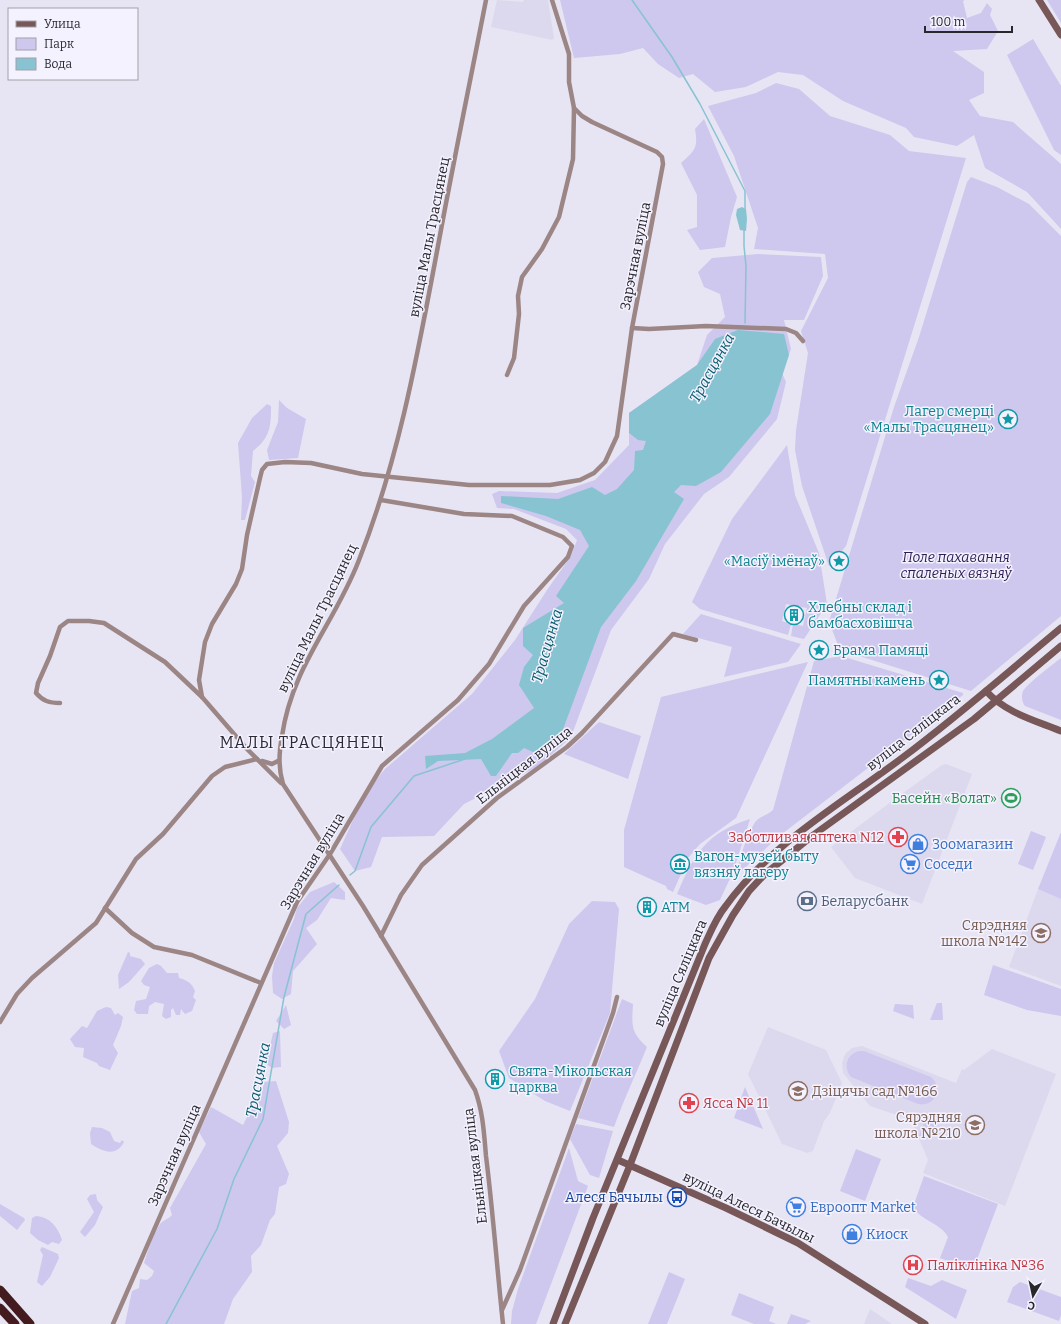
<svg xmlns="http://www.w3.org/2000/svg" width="1061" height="1324" viewBox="0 0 1061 1324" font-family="Bitter,serif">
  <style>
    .built { fill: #dcd9ee }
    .green { fill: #cec7ee }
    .water { fill: #88c3d2 }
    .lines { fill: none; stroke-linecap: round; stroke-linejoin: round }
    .stream { stroke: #88c3d2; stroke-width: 1.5 }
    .street { stroke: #9c8585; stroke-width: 4.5 }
    .secondary { stroke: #775757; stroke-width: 7 }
    .highway { stroke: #441b1e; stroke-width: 9 }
    .labels { text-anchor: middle; stroke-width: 3; stroke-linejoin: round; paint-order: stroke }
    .street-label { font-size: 14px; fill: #28272c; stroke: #f4f2fe }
    .culture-label { font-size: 14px; fill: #0d838f; stroke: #f4f2fe; text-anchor: start }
    .park-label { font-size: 14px; font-style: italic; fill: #2f1e54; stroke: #f4f2fe }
    .leisure-label { font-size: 14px; fill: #27864d; stroke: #f4f2fe; text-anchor: end }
    .health-label { font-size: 14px; fill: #be3a42; stroke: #f4f2fe; text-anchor: start }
    .shop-label { font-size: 14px; fill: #366cbe; stroke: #f4f2fe; text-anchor: start }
    .service-label { font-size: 14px; fill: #4e5e75; stroke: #f4f2fe; text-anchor: start }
    .education-label { font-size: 14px; fill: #785e54; stroke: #f4f2fe; text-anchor: end }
    .transit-label { font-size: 14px; fill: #164399; stroke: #f4f2fe; text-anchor: end }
    .water-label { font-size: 15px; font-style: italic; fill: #095c6d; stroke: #f4f2fe }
    .quarter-label { font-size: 16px; letter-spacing: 1px; fill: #2b2934; stroke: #f4f2fe }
  </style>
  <rect width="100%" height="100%" fill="#e7e5f3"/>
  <g class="built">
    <path d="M 497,0 L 523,2 L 524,0 L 548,0 L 554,38 L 552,40 L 491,27 Z"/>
    <path d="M 946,764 L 972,774 L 922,904 L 855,878 L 831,847 L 892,801 L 942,765 Z"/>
    <path d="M 1038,889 L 1061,899 L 1061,986 L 1009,967 Z"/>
    <path d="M 768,1027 L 826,1050 L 842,1083 L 830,1113 L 824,1121 L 813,1151 L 807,1153 L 782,1144 L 748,1074 Z"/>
    <path d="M 862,1046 L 956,1083 L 962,1069 L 964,1070 L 992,1049 L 1056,1074 L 1005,1206 L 923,1173 L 928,1160 L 911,1120 L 870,1106 L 843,1073 L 842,1063 L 845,1054 L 852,1048 Z"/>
    <path d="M 870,1309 L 892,1324 L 864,1324 Z"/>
  </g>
  <g class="green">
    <path d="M 560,0 L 965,0 L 963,1 L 967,18 L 981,13 L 987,3 L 992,9 L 990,15 L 998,31 L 987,49 L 953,51 L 984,72 L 984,93 L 969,100 L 980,116 L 1013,122 L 1061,164 L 1061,229 L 1027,192 L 985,168 L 974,135 L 957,146 L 914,137 L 906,128 L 843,101 L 803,75 L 778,72 L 746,87 L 715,92 L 693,74 L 679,78 L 658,64 L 643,48 L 620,54 L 574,58 Z"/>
    <path d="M 1047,0 L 1061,0 L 1061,23 Z"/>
    <path d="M 1033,39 L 1061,86 L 1061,155 L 1054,150 L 1007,55 Z"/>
    <path d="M 776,83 L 799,89 L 830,116 L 890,135 L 909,151 L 966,158 L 846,546 L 829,566 L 802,486 L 795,450 L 796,430 L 808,353 L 801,331 L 828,278 L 825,254 L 754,249 L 758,228 L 734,156 L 708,106 L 756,93 Z"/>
    <path d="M 704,119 L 737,197 L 731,217 L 725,247 L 700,250 L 687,230 L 697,227 L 697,195 L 681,163 C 696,150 698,147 695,129 Z"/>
    <path d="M 971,177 L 997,187 L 1029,204 L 1061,236 L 1061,616 L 971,691 L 840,650 L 829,622 L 894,407 L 919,337 L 967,182 Z"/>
    <path d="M 758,254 L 821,257 L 823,276 L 804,320 L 784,320 L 791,349 L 782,373 L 786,382 L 777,419 L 729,477 L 704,494 L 665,544 L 649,579 L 611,630 L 571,737 L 539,766 L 464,804 L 434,836 L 382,837 L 371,867 L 355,871 L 340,849 L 353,820 L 372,785 L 385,769 L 472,694 L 515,640 L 547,590 L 571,556 L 577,540 L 566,529 L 514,509 L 497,508 L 492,494 L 499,491 L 557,493 L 595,480 L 629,445 L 629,413 L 697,365 L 707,335 L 725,317 L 720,294 L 704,287 L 698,272 L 712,258 Z"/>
    <path d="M 279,400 L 287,408 L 306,419 L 298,458 L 269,460 L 267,450 L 278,422 Z"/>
    <path d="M 267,404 L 271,406 C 271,427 270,438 253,451 L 251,476 L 255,482 L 245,520 L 241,520 L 242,497 L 238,443 L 252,418 Z"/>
    <path d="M 787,445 L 795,495 L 819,553 L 827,604 L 804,639 L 791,636 L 793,624 L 803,626 L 807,608 L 786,604 L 782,621 L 791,624 L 788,635 L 700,609 L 692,602 L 732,519 Z"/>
    <path d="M 701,614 L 801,644 L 788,662 L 724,677 L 732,647 L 683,634 Z"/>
    <path d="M 841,656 L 963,693 L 963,695 L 778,837 L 734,878 C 740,861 744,840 754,824 C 758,816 767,816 773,810 L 814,661 Z"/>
    <path d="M 1061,658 L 1061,720 L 1025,706 C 1022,702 1021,697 1023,691 C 1027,684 1053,664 1061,658 Z"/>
    <path d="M 808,662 L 736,818 L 700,844 L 687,859 L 680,856 L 674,872 L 681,874 L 673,892 L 667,889 L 666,886 L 624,867 L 624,830 L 661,697 Z"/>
    <path d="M 599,722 L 641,736 L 628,779 L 564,754 Z"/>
    <path d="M 750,819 L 733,872 L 720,900 L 706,905 L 677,894 C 694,854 706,833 750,819 Z"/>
    <path d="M 1031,831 L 1046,837 L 1033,870 L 1018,864 Z"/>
    <path d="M 1061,832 L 1061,899 L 1038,889 Z"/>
    <path d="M 334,882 L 345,892 L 345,900 L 331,898 L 317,920 L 306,928 L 317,944 L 293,971 L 291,994 L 282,999 L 273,993 L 272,976 L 274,963 L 294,919 L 297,908 L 310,892 Z"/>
    <path d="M 592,901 L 615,902 L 619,909 L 610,1013 L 570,1111 L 545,1101 L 509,1078 L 499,1051 L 535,999 L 569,924 Z"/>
    <path d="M 128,952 L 130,953 L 130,956 L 141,959 L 145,964 L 129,982 L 119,989 L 118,975 Z"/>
    <path d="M 157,964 L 161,966 L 167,973 L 178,973 L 179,978 C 187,980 192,983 195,991 L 193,997 L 196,1000 L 192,1011 L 185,1014 L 181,1009 L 180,1015 L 176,1015 L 173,1008 L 171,1010 L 171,1017 L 166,1019 L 162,1016 L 164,1004 L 155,1002 L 149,1006 L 148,1014 L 137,1014 L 134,1010 L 136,1001 L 146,999 L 150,987 L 144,985 L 141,981 L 149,968 Z"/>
    <path d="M 993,965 L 1061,989 L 1061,1016 L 1027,1010 L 984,995 Z"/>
    <path d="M 622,999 L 633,1004 C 632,1025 630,1032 647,1047 C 636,1074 624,1099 614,1127 L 578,1118 Z"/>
    <path d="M 937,1003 L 942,1003 L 943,1020 L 930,1020 Z"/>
    <path d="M 895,1004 L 913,1005 L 914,1019 L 893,1011 Z"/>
    <path d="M 286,1005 L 291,1025 L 284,1029 L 276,1021 Z"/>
    <path d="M 106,1007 L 111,1008 L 115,1015 L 118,1013 L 123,1017 L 121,1026 L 113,1045 L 118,1053 L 110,1070 L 99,1066 L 97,1063 L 83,1057 L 84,1048 L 75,1047 L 70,1039 L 82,1026 L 87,1028 L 97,1011 Z"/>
    <path d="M 280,1031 L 281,1067 L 272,1068 L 266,1064 L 273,1033 Z"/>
    <path d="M 859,1051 L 864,1051 L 931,1077 C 944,1089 935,1107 918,1104 L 851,1077 C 843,1067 846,1055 859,1051 Z"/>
    <path d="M 276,1081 L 289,1122 L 288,1133 L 277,1146 L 289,1174 L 286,1184 L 279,1187 L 275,1214 L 270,1220 L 261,1245 L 251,1256 L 252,1272 L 233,1299 L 224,1324 L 125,1324 L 132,1291 L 139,1288 L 140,1279 L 147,1280 L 152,1276 L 154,1271 L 144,1263 C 148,1250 153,1236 160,1224 C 163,1220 169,1219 172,1215 L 170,1208 L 206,1144 L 199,1132 L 211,1107 L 243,1125 L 249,1113 L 260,1100 L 264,1082 Z"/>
    <path d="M 745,1087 L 763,1129 L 734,1118 Z"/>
    <path d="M 927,1115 L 939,1120 L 931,1140 L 919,1136 Z"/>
    <path d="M 576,1124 L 613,1131 L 599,1178 L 590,1175 L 570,1139 Z"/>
    <path d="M 92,1127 L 102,1128 L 110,1132 L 114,1141 L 120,1143 L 122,1140 L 124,1142 C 116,1157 103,1152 91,1144 L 90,1133 Z"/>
    <path d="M 569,1148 L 578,1181 L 588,1186 L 536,1324 L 511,1324 L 512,1311 L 518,1289 Z"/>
    <path d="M 856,1149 L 881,1159 L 865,1201 L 840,1191 Z"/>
    <path d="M 924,1176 L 998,1204 L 973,1270 L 940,1258 L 948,1237 C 941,1223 921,1221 913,1207 Z"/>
    <path d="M 96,1194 L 97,1200 L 103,1207 L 95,1225 L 85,1237 L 80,1232 L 94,1212 L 87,1199 L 90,1195 Z"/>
    <path d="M 0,1204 L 24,1218 L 25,1220 L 17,1230 L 0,1216 Z"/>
    <path d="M 36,1216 C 50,1217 58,1227 62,1240 L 59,1244 L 52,1242 L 48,1245 L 38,1240 L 30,1233 L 32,1218 Z"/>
    <path d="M 42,1247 L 58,1254 L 59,1258 L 50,1277 L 42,1286 L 37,1282 L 43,1255 L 40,1250 Z"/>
    <path d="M 669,1272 L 685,1279 L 667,1324 L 648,1324 Z"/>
    <path d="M 908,1278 L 931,1286 L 942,1280 L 967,1290 L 956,1319 L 905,1287 Z"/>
    <path d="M 1020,1282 L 1061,1297 L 1061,1315 L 1059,1321 L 1007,1302 L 1013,1287 Z"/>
    <path d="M 739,1293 L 774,1307 L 769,1321 L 776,1324 L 754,1324 L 731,1315 Z"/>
    <path d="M 791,1314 L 811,1321 L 805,1324 L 787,1324 Z"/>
  </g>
  <g class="water">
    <path d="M 742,207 L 746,209 L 747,219 L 746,231 L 740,230 L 736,215 L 737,209 Z"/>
    <path d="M 738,330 L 784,334 L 789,355 L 770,414 L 721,472 L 696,486 L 681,485 L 674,492 L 684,499 L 636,581 L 601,627 L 562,732 L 543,749 L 533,752 L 524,748 L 518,753 L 512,753 L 496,776 L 491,776 L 481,759 L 438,761 L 426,769 L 425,756 L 465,753 L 492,739 L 534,708 L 519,685 L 524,667 L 533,655 L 523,646 L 523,628 L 564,603 L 556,596 L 589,546 L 580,530 L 546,516 L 501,503 L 501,496 L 558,499 L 592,487 L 605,495 L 617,489 L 634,470 L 635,451 L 643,450 L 646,441 L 638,440 L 629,433 L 629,413 L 697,365 L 715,339 Z"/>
  </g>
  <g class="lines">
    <g class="stream">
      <path d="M 632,0 L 672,57 L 700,104 L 745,191 L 745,210"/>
      <path d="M 744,229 L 744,246 L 746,266 L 745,323"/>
      <path d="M 350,875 L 355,871 L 371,827 L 414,776 L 465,759"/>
      <path d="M 166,1324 L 217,1229 L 234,1179 L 263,1119 L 284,997 L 306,914 L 339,885"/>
    </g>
    <g class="street">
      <path d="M 486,0 C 470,82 453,164 438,246 C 418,352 399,459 359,560 C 335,623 292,666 282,736 C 279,753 278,767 283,784 L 363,906 L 475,1090 C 483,1112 484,1133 486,1156 C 493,1212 497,1268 503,1324"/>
      <path d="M 632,328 L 649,329 L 706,326 L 786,329 L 796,333 L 803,341"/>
      <path d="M 507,375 L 514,358 L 519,314 L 518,296 L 522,277 L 542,249 L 559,217 L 573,159 L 574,108"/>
      <path d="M 202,697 L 199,680 L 205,642 L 212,624 L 236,584 L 242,569 L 247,535 L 260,478 L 262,470 L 267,464 L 285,462 L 311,463 L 362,474 L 469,485 L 550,485 L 580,480 L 594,473 L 605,462 L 617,436 L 632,328 L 663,164 L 662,157 L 657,152 L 592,122 L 582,116 L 574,108 L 569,82 L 569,54 L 552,0"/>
      <path d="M 60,703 C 49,703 43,701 36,693 L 38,683 L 50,656 L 60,627 L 68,621 L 89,621 L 104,623 L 165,662 L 202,697 L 247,749 L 281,783"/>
      <path d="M 262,761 L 272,764 L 278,761"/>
      <path d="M 105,908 L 132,933 L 154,947 L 192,955 L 261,983"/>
      <path d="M 381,936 L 401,895 L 422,865 L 497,798 L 567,747 L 582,733 L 673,634 L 696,640"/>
      <path d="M 0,1022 L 17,994 L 32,978 L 96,923 L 136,859 L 163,834 L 212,776 L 225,767 L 257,759"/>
      <path d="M 502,1310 L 520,1270 L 613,1013 L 617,997"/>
      <path d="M 113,1324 L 297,902 L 330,854 L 382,766 L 458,700 L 489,664 L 524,606 L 568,557 L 572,546 L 563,537 L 512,516 L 464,514 L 381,500"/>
    </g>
    <g class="secondary">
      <path d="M 1039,0 L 1061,35"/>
      <path d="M 986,691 C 1006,713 1034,720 1061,731"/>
      <path d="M 618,1160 L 726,1208 L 798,1243 L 925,1324"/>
      <path d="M 553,1324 L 593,1218 L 705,944 C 711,931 716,918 725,907 C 770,844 841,804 902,758 C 957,717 1008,672 1061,628"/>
      <path d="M 565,1324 L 630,1165 L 709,958 L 733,915 L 749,891 L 764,875 L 812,836 L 974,719 L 1061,646"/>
    </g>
    <g class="highway">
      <path d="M 0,1290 L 30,1324"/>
      <path d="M 0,1308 L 15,1324"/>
    </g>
  </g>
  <defs>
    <g id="sight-ring" transform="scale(1)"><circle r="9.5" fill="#f4f2fe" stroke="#0f9aa8" stroke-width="1.5"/><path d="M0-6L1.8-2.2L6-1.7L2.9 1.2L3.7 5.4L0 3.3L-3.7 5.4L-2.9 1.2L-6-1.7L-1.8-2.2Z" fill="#0f9aa8"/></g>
    <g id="building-ring" transform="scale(1)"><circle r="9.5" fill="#f4f2fe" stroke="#0f9aa8" stroke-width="1.5"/><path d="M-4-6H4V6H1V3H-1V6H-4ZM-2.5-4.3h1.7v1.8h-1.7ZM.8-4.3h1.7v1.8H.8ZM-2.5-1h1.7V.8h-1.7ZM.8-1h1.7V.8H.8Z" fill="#0f9aa8"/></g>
    <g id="stadium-ring" transform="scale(1)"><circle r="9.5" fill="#f4f2fe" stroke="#2e9e5b" stroke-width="1.5"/><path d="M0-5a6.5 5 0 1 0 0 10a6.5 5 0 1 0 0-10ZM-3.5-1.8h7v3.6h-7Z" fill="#2e9e5b"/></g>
    <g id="pharmacy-ring" transform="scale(1)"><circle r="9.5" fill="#f4f2fe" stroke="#e0444e" stroke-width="1.5"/><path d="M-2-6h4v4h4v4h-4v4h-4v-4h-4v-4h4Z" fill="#e0444e"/></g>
    <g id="shop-ring" transform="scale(1)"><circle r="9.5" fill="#f4f2fe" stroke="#3f7fe0" stroke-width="1.5"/><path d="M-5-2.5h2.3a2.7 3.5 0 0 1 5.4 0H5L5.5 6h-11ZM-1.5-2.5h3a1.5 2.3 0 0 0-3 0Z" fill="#3f7fe0"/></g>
    <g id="museum-ring" transform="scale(1)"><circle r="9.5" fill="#f4f2fe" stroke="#0f9aa8" stroke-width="1.5"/><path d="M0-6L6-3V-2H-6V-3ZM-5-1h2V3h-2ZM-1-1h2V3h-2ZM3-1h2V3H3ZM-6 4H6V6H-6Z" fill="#0f9aa8"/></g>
    <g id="supermarket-ring" transform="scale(1)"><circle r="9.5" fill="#f4f2fe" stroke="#3f7fe0" stroke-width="1.5"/><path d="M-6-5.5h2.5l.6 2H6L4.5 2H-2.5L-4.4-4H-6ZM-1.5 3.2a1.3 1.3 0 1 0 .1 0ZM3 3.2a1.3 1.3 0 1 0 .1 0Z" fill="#3f7fe0"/></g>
    <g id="bank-ring" transform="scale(1)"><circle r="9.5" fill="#f4f2fe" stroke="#5c6f8a" stroke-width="1.5"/><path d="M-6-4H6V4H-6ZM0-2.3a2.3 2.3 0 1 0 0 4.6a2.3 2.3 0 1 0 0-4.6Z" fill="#5c6f8a"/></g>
    <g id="school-ring" transform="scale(1)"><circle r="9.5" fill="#f4f2fe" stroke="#8d6e63" stroke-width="1.5"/><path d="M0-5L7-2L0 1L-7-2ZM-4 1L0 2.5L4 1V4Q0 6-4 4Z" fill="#8d6e63"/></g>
    <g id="bus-ring" transform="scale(1)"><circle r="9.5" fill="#f4f2fe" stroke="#1a4fb4" stroke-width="1.5"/><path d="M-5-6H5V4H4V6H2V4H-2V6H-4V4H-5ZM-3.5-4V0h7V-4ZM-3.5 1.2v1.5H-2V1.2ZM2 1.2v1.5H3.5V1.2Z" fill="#1a4fb4"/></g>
    <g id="hospital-ring" transform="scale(1)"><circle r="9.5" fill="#f4f2fe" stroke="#e0444e" stroke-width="1.5"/><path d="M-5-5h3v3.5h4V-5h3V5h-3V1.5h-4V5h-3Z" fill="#e0444e"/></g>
  </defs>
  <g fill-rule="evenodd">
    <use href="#sight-ring" x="1008" y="419"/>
    <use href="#sight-ring" x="839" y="561"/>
    <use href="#building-ring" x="794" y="615"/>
    <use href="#sight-ring" x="819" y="650"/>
    <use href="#sight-ring" x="939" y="680"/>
    <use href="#stadium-ring" x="1011" y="798"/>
    <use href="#pharmacy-ring" x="898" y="837"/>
    <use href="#shop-ring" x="918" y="844"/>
    <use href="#museum-ring" x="680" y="864"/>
    <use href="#supermarket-ring" x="910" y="864"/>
    <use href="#bank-ring" x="807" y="901"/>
    <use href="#building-ring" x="647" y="907"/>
    <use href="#school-ring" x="1041" y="933"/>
    <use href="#building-ring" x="495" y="1079"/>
    <use href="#school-ring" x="798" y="1091"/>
    <use href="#pharmacy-ring" x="689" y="1103"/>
    <use href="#school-ring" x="975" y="1125"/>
    <use href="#bus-ring" x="677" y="1197"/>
    <use href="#supermarket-ring" x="796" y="1207"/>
    <use href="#shop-ring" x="852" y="1234"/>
    <use href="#hospital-ring" x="913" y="1265"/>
  </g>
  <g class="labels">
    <g class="street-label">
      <text transform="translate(429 237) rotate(-79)" y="5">вуліца Малы Трасцянец</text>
      <text transform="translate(635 256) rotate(-79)" y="5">Зарэчная вуліца</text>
      <text transform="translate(317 618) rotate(-64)" y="5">вуліца Малы Трасцянец</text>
      <text transform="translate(913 732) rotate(-38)" y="5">вуліца Сяліцкага</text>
      <text transform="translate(524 765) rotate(-38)" y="5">Ельніцкая вуліца</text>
      <text transform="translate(312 861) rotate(-59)" y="5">Зарэчная вуліца</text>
      <text transform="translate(680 973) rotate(-67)" y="5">вуліца Сяліцкага</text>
      <text transform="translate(174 1155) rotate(-66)" y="5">Зарэчная вуліца</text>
      <text transform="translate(475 1166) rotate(-97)" y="5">Ельніцкая вуліца</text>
      <text transform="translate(749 1207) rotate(26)" y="5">вуліца Алеся Бачылы</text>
    </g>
    <g class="culture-label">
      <text x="994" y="416" text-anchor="end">Лагер смерці<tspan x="994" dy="16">«Малы Трасцянец»</tspan></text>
      <text x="825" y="566" text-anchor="end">«Масіў імёнаў»</text>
      <text x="808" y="612">Хлебны склад і<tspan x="808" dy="16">бамбасховішча</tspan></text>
      <text x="833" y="655">Брама Памяці</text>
      <text x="925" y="685" text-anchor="end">Памятны камень</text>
      <text x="694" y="861">Вагон-музей быту<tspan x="694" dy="16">вязняў лагеру</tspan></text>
      <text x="661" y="912">АТМ</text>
      <text x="509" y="1076">Свята-Мікольская<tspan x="509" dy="16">царква</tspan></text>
    </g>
    <g class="park-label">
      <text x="956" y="562">Поле пахавання<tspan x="956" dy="16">спаленых вязняў</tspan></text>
    </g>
    <g class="leisure-label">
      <text x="997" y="803">Басейн «Волат»</text>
    </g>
    <g class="health-label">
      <text x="884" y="842" text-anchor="end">Заботливая аптека N12</text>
      <text x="703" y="1108">Ясса № 11</text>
      <text x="927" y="1270">Паліклініка №36</text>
    </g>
    <g class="shop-label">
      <text x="932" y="849">Зоомагазин</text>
      <text x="924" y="869">Соседи</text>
      <text x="810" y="1212">Евроопт Market</text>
      <text x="866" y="1239">Киоск</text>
    </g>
    <g class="service-label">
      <text x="821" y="906">Беларусбанк</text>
    </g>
    <g class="education-label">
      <text x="1027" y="930">Сярэдняя<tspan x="1027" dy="16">школа №142</tspan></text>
      <text x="812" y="1096" text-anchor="start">Дзіцячы сад №166</text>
      <text x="961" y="1122">Сярэдняя<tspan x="961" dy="16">школа №210</tspan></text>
    </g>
    <g class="transit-label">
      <text x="663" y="1202">Алеся Бачылы</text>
    </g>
    <g class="water-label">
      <text transform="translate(712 368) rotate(-61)" y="5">Трасцянка</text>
      <text transform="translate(547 646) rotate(-74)" y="5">Трасцянка</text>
      <text transform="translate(258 1080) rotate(-79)" y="5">Трасцянка</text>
    </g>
    <g class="quarter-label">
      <text x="302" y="748">МАЛЫ ТРАСЦЯНЕЦ</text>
    </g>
  </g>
  <rect x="8" y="8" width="130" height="72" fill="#f4f2fe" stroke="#a2a1aa"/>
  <rect x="16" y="21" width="20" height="6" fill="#775757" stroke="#a2a1aa"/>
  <text x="44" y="28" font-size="12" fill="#28272c">Улица</text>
  <rect x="16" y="38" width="20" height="12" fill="#cec7ee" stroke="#a2a1aa"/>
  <text x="44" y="48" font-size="12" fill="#28272c">Парк</text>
  <rect x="16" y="58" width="20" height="12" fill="#88c3d2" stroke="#a2a1aa"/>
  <text x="44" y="68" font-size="12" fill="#28272c">Вода</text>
  <g transform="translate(1033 1296) rotate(189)" stroke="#f4f2fe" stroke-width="3" paint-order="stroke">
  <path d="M0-3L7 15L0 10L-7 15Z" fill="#28272c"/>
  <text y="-6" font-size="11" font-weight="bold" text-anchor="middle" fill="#28272c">С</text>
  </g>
  <path d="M925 26v6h87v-6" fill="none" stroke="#28272c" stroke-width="2"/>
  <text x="931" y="26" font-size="12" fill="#28272c" stroke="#f4f2fe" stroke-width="3" paint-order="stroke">100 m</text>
</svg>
